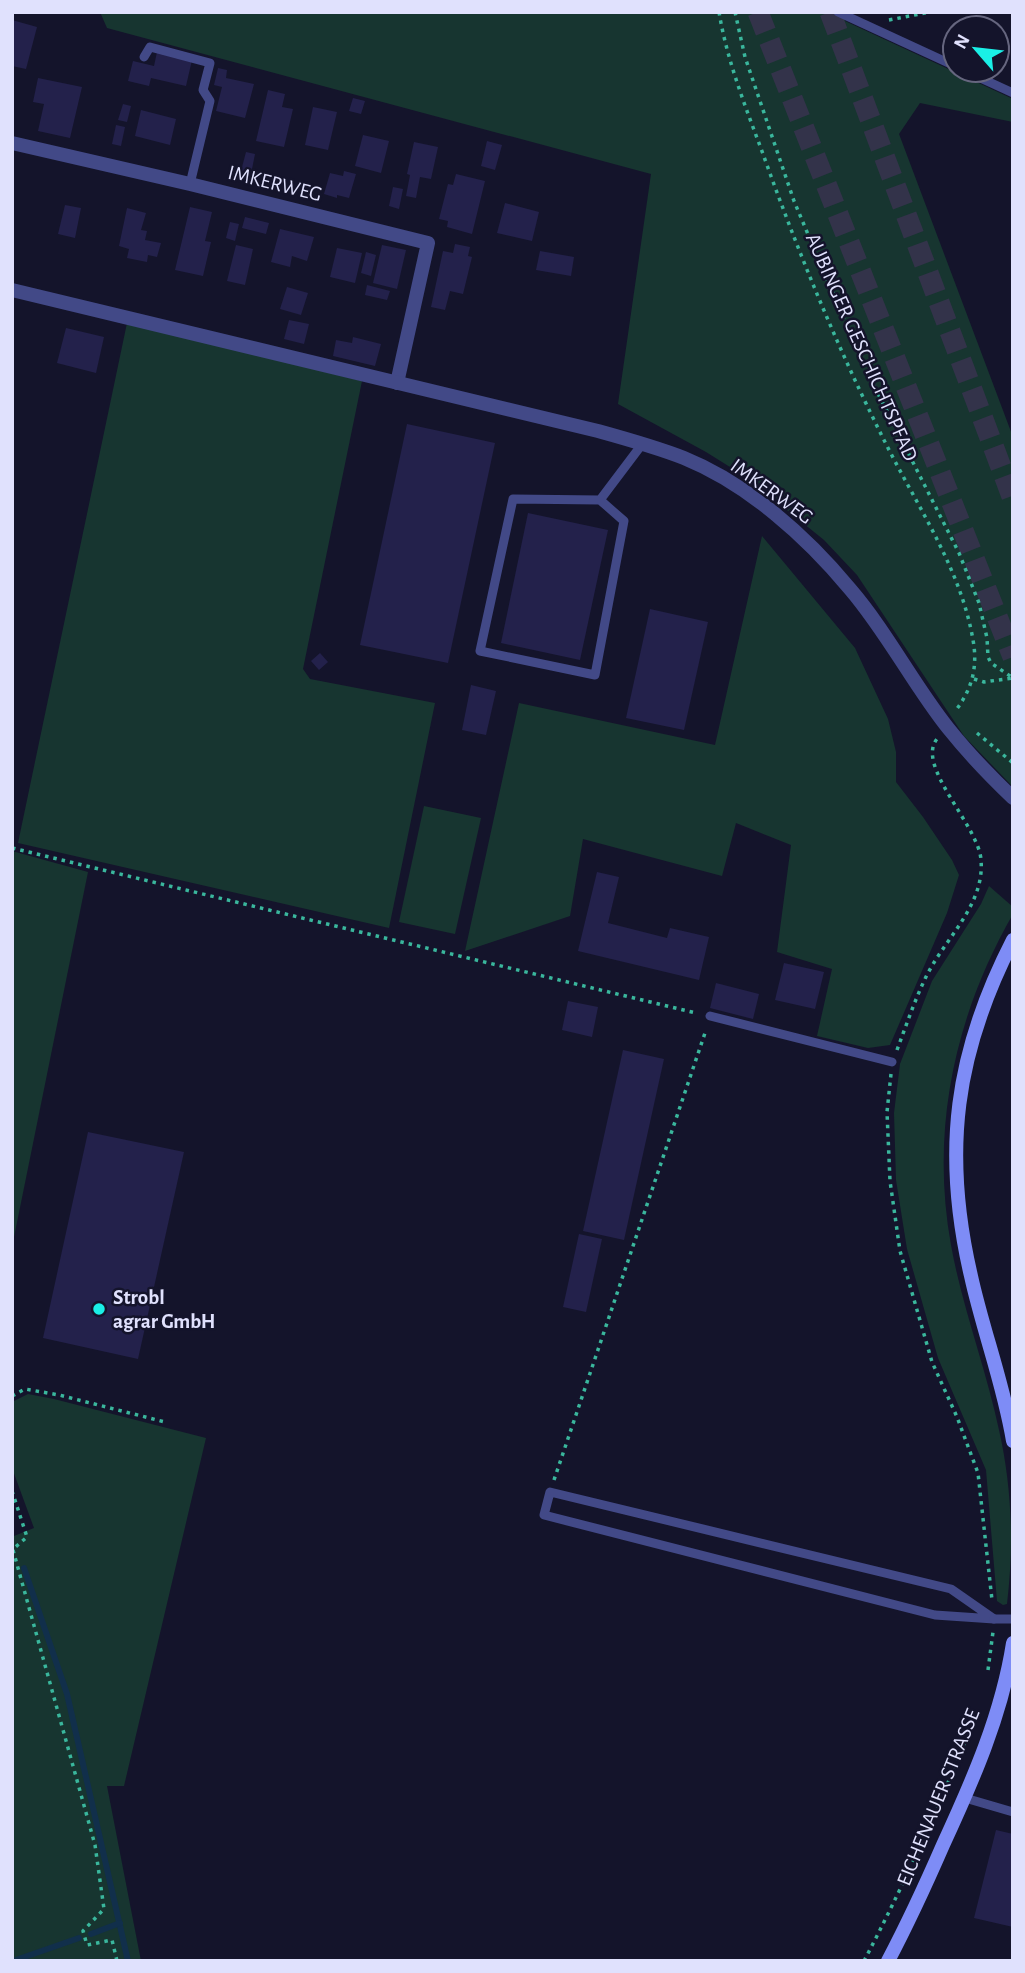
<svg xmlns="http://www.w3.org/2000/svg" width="1025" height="1973" viewBox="0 0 1025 1973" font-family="'Alegreya Sans',sans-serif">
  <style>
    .green { fill: #173530 }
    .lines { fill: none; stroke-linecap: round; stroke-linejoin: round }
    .stream { stroke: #112f4b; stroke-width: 6 }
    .building { fill: #23214b }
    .highway-tunnel { stroke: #33334a; stroke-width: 21; stroke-dasharray: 21 10; stroke-linecap: butt }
    .path { stroke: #3ab79d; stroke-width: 3.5; stroke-dasharray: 3.5 5; stroke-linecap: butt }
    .lane { stroke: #424987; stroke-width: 9 }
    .street { stroke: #424987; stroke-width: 14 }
    .secondary { stroke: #7e8cf6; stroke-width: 14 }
    .poi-dot { fill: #1aefe6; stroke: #14142b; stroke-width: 2.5 }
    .labels { text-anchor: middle; stroke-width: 5; stroke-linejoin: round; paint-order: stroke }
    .street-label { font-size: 21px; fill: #e0e1fd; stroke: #14142b }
    .poi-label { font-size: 21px; font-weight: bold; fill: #e0e1fd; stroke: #14142b; text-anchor: start }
  </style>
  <rect width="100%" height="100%" fill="#14142b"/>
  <g class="green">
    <path d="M 100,12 L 845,12 L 845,21 L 1013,99 L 1013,122 L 920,103 L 899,134 L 1013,437 L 1013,787 L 964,736 L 857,575 L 824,540 L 746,477 L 706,452 L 618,404 L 651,174 L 107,28 Z"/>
    <path d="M 127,323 L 362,381 L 303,669 L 310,679 L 435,703 L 389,928 L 18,843 Z"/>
    <path d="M 762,536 L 855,648 L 888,719 L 896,752 L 896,782 L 923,817 L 952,860 L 959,875 L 947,913 L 890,1045 L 868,1048 L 817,1036 L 832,969 L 777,952 L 791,845 L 736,823 L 722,876 L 583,839 L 570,916 L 465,951 L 519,703 L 715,745 Z"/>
    <path d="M 424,806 L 481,818 L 455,934 L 399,922 Z"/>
    <path d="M 12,851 L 88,872 L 12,1247 Z"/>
    <path d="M 989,886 L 1013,907 L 1013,914 C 955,1015 930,1129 951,1245 C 962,1307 986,1368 999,1430 C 1012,1487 1014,1546 1007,1604 L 1003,1605 L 997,1601 L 986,1470 L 938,1358 L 907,1249 L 896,1180 L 894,1113 L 900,1064 L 932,981 L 981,904 Z"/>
    <path d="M 28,1394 L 54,1399 L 206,1438 L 124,1786 L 107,1786 L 141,1961 L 12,1961 L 12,1533 L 14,1536 L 34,1528 L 12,1468 L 12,1402 Z"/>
  </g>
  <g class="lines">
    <g class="stream">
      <path d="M 24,1568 L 67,1694 L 128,1961"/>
      <path d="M 91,1934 L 120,1923"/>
      <path d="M 13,1961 L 79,1938"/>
    </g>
  </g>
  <g class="building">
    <path d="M 12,20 L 37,27 L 26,69 L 12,66 Z"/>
    <path d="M 157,52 L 192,60 L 186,86 L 151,78 L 149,86 L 128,81 L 133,61 L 154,66 Z"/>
    <path d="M 218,68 L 227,70 L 226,78 L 254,84 L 245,118 L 216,111 L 222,87 L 214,85 Z"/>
    <path d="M 38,78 L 82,87 L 70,138 L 38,131 L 44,104 L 33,102 Z"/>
    <path d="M 268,90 L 285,94 L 282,107 L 293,109 L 284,147 L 256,141 Z"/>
    <path d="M 353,98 L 365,101 L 361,114 L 349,111 Z"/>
    <path d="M 123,104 L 131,106 L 127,122 L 118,120 Z"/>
    <path d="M 313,107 L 337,112 L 328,150 L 305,145 Z"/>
    <path d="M 141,110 L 176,119 L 170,145 L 135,136 Z"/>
    <path d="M 116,125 L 125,127 L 121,146 L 112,144 Z"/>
    <path d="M 363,135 L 389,141 L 381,173 L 355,166 Z"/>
    <path d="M 487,141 L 502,145 L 495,170 L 481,166 Z"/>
    <path d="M 414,142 L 438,147 L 431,179 L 420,177 L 416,198 L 406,196 L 410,175 L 407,174 Z"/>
    <path d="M 246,152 L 255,154 L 251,174 L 241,171 Z"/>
    <path d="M 344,171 L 356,174 L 349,198 L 337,195 L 337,198 L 324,194 L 330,173 L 343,176 Z"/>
    <path d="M 456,174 L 485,181 L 472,234 L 447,227 L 448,221 L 439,219 L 448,184 L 453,185 Z"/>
    <path d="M 393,187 L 403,189 L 399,209 L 389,206 Z"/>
    <path d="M 505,203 L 539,212 L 532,241 L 497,233 Z"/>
    <path d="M 65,205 L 81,208 L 75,238 L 58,234 Z"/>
    <path d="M 190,207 L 212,212 L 205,241 L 211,242 L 203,276 L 175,270 Z"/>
    <path d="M 127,208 L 146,213 L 141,230 L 147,231 L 145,240 L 161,243 L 157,257 L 148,255 L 147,262 L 127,258 L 129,249 L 119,246 Z"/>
    <path d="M 245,217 L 269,223 L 266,234 L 242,228 Z"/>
    <path d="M 230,222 L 239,224 L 235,241 L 226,238 Z"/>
    <path d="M 280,229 L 314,237 L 307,261 L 292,256 L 290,267 L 271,262 Z"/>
    <path d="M 455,244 L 470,247 L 468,256 L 472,257 L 463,294 L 450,291 L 445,310 L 431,307 L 443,251 L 453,253 Z"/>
    <path d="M 236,245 L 253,249 L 245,285 L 227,281 Z"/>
    <path d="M 382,245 L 406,250 L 397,289 L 373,283 Z"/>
    <path d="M 337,248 L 362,253 L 355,283 L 330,277 Z"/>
    <path d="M 540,251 L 574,257 L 571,276 L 536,270 Z"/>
    <path d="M 366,252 L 376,255 L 371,276 L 361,273 Z"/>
    <path d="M 367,285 L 390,291 L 387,300 L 365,295 Z"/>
    <path d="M 287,287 L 308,293 L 301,315 L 280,309 Z"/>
    <path d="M 289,320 L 309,324 L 304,344 L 284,339 Z"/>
    <path d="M 66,328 L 104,337 L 96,373 L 57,363 Z"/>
    <path d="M 353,337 L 381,344 L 375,366 L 333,356 L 336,340 L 352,343 Z"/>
    <path d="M 407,424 L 495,443 L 448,663 L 360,645 Z"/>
    <path d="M 528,513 L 608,530 L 580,660 L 501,643 Z"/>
    <path d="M 650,609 L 708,622 L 684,730 L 626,718 Z"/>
    <path d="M 320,653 L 328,662 L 319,670 L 311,661 Z"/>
    <path d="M 471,685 L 496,691 L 486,735 L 462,730 Z"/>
    <path d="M 597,872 L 619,877 L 608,923 L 667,938 L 670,928 L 709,937 L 699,980 L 578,951 Z"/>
    <path d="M 784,963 L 824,972 L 815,1009 L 775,1000 Z"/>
    <path d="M 716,983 L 759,994 L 753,1019 L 710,1008 Z"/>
    <path d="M 568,1001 L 598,1007 L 592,1037 L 562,1030 Z"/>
    <path d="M 623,1050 L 664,1059 L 624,1240 L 583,1231 Z"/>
    <path d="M 88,1132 L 184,1152 L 138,1359 L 43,1338 Z"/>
    <path d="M 579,1234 L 602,1239 L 586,1312 L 563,1307 Z"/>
    <path d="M 996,1830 L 1013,1834 L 1013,1927 L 974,1918 Z"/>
  </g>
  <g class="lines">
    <g class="highway-tunnel">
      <path d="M 758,12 L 1013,657"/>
      <path d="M 830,12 L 1013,499"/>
    </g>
    <g class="path">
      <path d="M 719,12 C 727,61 746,108 763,154 C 798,252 838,349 885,442 C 917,506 961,569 973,640 C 978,667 972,689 956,710"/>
      <path d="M 735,12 L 745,57 L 794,201 L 861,360 L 959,553 L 979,603 L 987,638 L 988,657 L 991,663 L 1013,678"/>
      <path d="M 889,20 L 930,12"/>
      <path d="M 974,679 L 984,682 L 1013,678"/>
      <path d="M 977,733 L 1013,763"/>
      <path d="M 12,848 L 696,1013"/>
      <path d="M 897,1050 C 906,1026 914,1002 925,979 C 943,940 985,906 981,860 C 979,826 915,766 937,739"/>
      <path d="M 891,1074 L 887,1112 L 890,1181 L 900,1251 L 932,1362 L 957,1417 L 978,1473 L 992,1600"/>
      <path d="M 12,1396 L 25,1389 L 59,1395 L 165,1422"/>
      <path d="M 554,1480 L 706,1030"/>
      <path d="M 12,1491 L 27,1537 L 12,1550"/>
      <path d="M 13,1550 L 95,1845 L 104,1909 L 83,1931 L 87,1945 L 112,1940 L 117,1961"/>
      <path d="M 988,1670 L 993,1632"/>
      <path d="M 864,1961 C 906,1881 943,1798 976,1714"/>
    </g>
    <g class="lane">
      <path d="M 838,12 L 955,66"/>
      <path d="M 144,57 L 150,47 L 210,63 L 203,90 L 210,101 L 190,184"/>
      <path d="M 963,70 L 1013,93"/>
      <path d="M 600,500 L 624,521 L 595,675 L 480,651 L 513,499 L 600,500 L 643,443"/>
      <path d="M 710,1016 L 892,1062"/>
      <path d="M 550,1492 L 951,1589 L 994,1619 L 935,1615 L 544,1515 Z"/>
      <path d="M 994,1619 L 1013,1619"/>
      <path d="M 965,1798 L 1013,1812"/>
    </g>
    <g class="street">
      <path d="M 12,143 L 190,184 L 428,243 L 397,383"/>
      <path d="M 12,290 L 598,431 C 627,439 656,447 684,458 C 748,484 807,537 850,589 C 887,632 913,684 948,728 C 968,753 990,776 1013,798"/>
    </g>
    <g class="secondary">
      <path d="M 1013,940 C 955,1053 942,1152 971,1276 C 983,1331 1004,1385 1013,1441"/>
      <path d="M 888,1961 C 908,1923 926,1884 943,1845 C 973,1780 1002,1714 1013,1643"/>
    </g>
  </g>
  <circle class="poi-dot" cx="99" cy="1309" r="7"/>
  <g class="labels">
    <g class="street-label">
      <text transform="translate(275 183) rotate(14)" y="7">IMKERWEG</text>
      <text transform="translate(862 347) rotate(66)" y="7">AUBINGER GESCHICHTSPFAD</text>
      <text transform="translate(772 491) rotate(36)" y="7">IMKERWEG</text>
      <text transform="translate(938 1797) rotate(-68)" y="7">EICHENAUER STRASSE</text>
    </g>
    <g class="poi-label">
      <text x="113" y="1304">Strobl<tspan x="113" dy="24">agrar GmbH</tspan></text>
    </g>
  </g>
  <rect width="1025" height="1973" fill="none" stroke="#e0e1fd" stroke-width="28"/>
  <g transform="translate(976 49) rotate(298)"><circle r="33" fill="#14142b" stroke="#66667f" stroke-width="2"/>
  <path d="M0-5L12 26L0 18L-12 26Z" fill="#1aefe6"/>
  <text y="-10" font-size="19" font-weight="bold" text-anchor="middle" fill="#e0e1fd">N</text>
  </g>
</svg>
